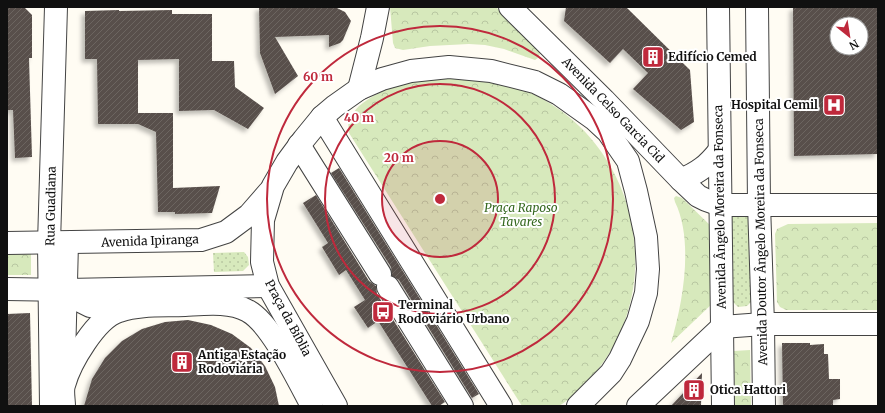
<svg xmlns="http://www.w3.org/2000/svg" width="885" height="413" viewBox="0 0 885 413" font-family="Merriweather,serif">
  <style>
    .grass { fill: url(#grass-dots) }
    .park { fill: url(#park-crowns) }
    .building { fill: url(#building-hatch); fill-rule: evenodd; filter: url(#shadow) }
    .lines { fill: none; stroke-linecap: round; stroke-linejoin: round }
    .minor-casing { stroke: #434343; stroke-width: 24 }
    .minor { stroke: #fff; stroke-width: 22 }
    .ring { fill: none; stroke: #bf293c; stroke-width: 2 }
    .labels { text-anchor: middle; stroke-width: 4; stroke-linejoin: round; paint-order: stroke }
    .poi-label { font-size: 12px; font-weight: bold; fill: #101010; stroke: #fff; text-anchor: start }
    .street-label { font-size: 12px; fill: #101010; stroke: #fff }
    .park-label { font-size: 12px; font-style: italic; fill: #356820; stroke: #fff }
    .centre { fill: #bf293c; stroke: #fff; stroke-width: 2 }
    .ring-label { font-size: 12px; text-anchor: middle; font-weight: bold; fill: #bf293c; stroke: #fff; stroke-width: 4; stroke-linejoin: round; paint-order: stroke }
  </style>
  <defs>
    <pattern id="grass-dots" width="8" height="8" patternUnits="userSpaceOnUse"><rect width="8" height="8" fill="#d7e9bc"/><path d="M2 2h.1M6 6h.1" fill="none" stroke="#b8c7a1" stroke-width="1.8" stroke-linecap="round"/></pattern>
    <pattern id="park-crowns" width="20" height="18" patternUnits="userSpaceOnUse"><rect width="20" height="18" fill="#d7e9bc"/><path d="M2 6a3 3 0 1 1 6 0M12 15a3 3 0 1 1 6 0" fill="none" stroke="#b8c7a1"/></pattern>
    <pattern id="building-hatch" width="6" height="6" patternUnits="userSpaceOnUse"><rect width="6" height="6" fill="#59504c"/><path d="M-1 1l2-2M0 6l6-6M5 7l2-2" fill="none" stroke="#6c6561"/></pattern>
    <filter id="shadow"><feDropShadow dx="-3.5" dy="3.5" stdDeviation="2" flood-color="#0004"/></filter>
  </defs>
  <rect width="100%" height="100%" fill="#fffcf3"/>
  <g class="grass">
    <path d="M 732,214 L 750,216 L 752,301 L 747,306 L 738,307 L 733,302 L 730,215 Z"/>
    <path d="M 244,252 L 248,257 L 249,265 L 243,271 L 214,272 L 213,253 Z"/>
  </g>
  <g class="park">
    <path d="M 390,7 L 496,7 L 538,50 L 540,54 L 538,58 L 535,60 L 504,49 L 485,45 L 469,44 L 430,46 L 403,50 L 395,48 L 393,43 Z"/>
    <path d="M 455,78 C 474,80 493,81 512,86 C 631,124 674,276 596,372 C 591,379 566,404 558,406 C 547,408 533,406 522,406 L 349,133 L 348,121 C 351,116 355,110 359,106 C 387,83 421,80 455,78 Z"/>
    <path d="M 676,196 L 682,198 L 712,227 L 714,302 L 671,343 C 683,302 694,241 675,202 L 674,198 Z"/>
    <path d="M 878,223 L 878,310 L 786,310 L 780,307 L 777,302 L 775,234 L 777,229 L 788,224 Z"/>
    <path d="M 31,247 L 31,275 L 7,275 L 7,248 Z"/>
    <path d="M 750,350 L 751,406 L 735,406 L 734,351 Z"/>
  </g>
  <g class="building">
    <path d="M 7,7 L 24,7 L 32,15 L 32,58 L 29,58 L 32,157 L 15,158 L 13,110 L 7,110 Z"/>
    <path d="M 259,7 L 286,7 L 286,8 L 335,7 L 345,12 L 351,21 L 343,40 L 340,43 L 329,47 L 329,35 L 275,37 L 298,76 L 275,94 L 260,53 Z"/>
    <path d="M 566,7 L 626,7 L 690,70 L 694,122 L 681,130 L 633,89 L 648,73 L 623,49 L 610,63 L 564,21 Z"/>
    <path d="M 793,7 L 877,7 L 878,154 L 794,156 ZM 837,24 L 861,24 L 861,48 L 837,48 Z"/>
    <path d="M 119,10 L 119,11 L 172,10 L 172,14 L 212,14 L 212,61 L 234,61 L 235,87 L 264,108 L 248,129 L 214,110 L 179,111 L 179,59 L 138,60 L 138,113 L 173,113 L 173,188 L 220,186 L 212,213 L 175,214 L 175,212 L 158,212 L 156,132 L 138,124 L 98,124 L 97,59 L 85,59 L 85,11 Z"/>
    <path d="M 339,168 L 479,394 L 472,398 L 399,280 L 392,276 L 391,267 L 331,173 Z"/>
    <path d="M 316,195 L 369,281 L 376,286 L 377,294 L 445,402 L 439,406 L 432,406 L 378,321 L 368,328 L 354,307 L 365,300 L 346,270 L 339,275 L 322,247 L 328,243 L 303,203 Z"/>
    <path d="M 30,313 L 32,406 L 7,406 L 7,314 Z"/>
    <path d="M 188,320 L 211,325 L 232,334 L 251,348 L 265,366 L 275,387 L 279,406 L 84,406 L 92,379 L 105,358 L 122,341 L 142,329 L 165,322 Z"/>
    <path d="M 782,343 L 810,343 L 810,345 L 824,344 L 824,354 L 828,354 L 829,379 L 840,379 L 840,399 L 833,400 L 833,406 L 783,406 Z"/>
    <path d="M 702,373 L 701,406 L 671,406 Z"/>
  </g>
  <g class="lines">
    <g class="minor-casing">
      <g id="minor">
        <path d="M 510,7 L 604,100 L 681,180 L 698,196 L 706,200 L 720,205 L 878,205"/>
        <path d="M 718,7 L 723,406"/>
        <path d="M 757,7 L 759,204 L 763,324 L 764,406"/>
        <path d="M 359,89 L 372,38 L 378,7"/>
        <path d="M 322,117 L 501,406"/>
        <path d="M 299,145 L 380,274"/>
        <path d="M 681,180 C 699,172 707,166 719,151"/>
        <path d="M 7,243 L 201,240 L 226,232 L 249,215 L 269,192"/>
        <path d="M 388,287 L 462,406"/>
        <path d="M 7,289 L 67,290 L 268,286"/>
        <path d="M 67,290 L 80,301 L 90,306 L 117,311"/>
        <path d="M 64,359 L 67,243"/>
        <path d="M 51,406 L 49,243 L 56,7"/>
        <path d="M 64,406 C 64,400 62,391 64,385 C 70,363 96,318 119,311 C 140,304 163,306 185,305 C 205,304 230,301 248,311 C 271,323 299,382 312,406"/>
        <path d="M 336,406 L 268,286 L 262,262 L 263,220 L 273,186 L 287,162 L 304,139 L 322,117 L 335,106 L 359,89 L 382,79 L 411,71 L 449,67 L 491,71 L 535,82 L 559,94 L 594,119 L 608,132 L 628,161 L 636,191 L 646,237 L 648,269 L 646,293 L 638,321 L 620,359 L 611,373 L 578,406"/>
        <path d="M 638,406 L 722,327 L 763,324 L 878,324"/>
      </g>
    </g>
    <use href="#minor" class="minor"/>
  </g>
  <circle cx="440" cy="199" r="58" fill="#bf293c" fill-opacity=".12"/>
  <g class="ring">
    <circle cx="440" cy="199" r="58"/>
    <circle cx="440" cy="199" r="115"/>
    <circle cx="440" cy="199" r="173"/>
  </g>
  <defs>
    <g id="building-square" transform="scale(1.15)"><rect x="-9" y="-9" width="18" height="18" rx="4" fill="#bf293c" stroke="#fff"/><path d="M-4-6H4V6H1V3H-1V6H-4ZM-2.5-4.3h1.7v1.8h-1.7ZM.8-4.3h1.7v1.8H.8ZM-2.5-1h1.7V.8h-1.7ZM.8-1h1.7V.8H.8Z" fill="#fff"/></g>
    <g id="hospital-square" transform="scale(1.15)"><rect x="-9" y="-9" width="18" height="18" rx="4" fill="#bf293c" stroke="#fff"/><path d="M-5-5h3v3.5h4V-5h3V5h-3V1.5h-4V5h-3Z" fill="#fff"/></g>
    <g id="bus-square" transform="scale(1.15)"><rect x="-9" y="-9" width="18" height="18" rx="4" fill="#bf293c" stroke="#fff"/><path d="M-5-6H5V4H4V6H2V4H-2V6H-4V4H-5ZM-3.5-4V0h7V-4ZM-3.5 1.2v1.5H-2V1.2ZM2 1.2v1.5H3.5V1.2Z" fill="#fff"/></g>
  </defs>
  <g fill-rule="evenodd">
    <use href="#building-square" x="653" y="57"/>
    <use href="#hospital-square" x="834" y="105"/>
    <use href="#bus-square" x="383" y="312"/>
    <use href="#building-square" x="182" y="362"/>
    <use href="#building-square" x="694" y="390"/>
  </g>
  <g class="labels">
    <g class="poi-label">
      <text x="668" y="61">Edifício Cemed</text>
      <text x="818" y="109" text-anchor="end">Hospital Cemil</text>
      <text x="398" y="309">Terminal<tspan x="398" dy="14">Rodoviário Urbano</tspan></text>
      <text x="198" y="359">Antiga Estação<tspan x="198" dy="14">Rodoviária</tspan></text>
      <text x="710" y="394">Otica Hattori</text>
    </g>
    <g class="street-label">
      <text transform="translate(613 110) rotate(46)" y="4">Avenida Celso Garcia Cid</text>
      <text transform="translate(51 206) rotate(-89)" y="4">Rua Guadiana</text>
      <text transform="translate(720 207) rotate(-91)" y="4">Avenida Ângelo Moreira da Fonseca</text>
      <text transform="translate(150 241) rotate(-2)" y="4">Avenida Ipiranga</text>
      <text transform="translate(761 242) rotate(-91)" y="4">Avenida Doutor Ângelo Moreira da Fonseca</text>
      <text transform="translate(288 318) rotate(62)" y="4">Praça da Bíblia</text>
    </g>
    <g class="park-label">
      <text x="521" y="212">Praça Raposo<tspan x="521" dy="14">Tavares</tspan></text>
    </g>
  </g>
  <circle cx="440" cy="199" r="6" class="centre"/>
  <g class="ring-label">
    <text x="318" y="81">60 m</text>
    <text x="359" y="122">40 m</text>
    <text x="399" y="162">20 m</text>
  </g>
  <rect width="885" height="413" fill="none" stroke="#101010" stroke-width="16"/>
  <g transform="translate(849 36) rotate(150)"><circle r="19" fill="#ffffff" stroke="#9f9f9f"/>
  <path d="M0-3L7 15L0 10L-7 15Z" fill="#bf293c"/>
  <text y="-6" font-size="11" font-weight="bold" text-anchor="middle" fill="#101010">N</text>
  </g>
</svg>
